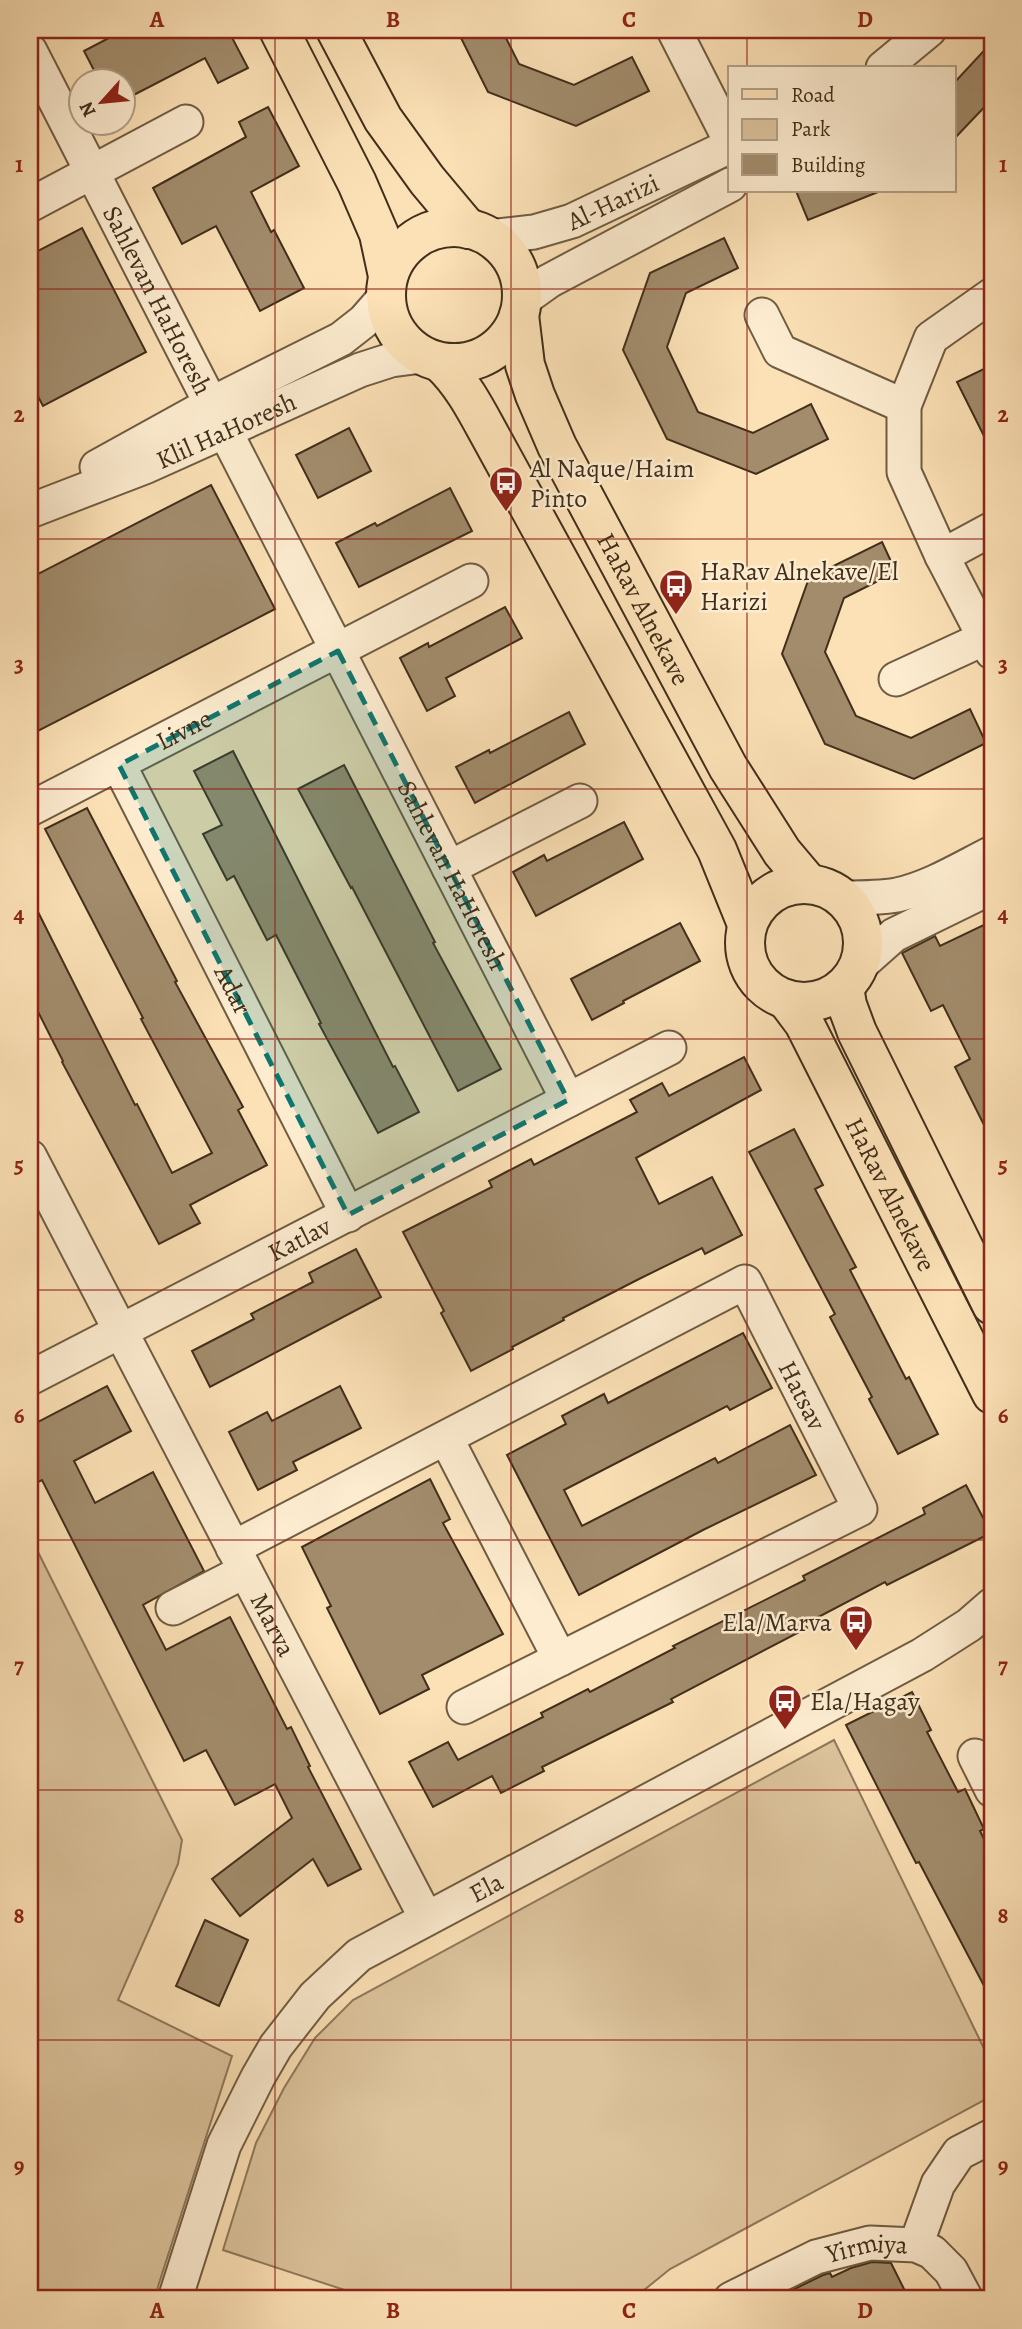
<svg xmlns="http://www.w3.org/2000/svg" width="1022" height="2329" viewBox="0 0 1022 2329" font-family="Alegreya,serif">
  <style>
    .green { fill: #dcc39c; stroke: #8e795c; stroke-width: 2 }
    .building { fill: #a28c6c; stroke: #412f1b; stroke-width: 2 }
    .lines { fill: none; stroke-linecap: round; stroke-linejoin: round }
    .minor-casing { stroke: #705c42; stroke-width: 37 }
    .major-casing { stroke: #412f1b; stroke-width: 42 }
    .minor { stroke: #fdecd0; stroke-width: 33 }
    .major { stroke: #fce1b6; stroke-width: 38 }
    .marked { fill: #0f766e; fill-opacity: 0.2; stroke: #0f766e; stroke-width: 5; stroke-dasharray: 14 9; stroke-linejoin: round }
    .grid { fill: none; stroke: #8f2418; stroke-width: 2; stroke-opacity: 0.55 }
    .labels { text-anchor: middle; stroke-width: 5; stroke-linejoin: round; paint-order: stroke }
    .street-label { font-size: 26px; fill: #412f1b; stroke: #fdecd0 }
    .poi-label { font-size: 26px; fill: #412f1b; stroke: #fdecd0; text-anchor: start }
    .neatline { fill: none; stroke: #8f2418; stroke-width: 2.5 }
    .grid-label { font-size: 23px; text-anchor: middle; font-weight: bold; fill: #8f2418 }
  </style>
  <rect width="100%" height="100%" fill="#fce1b6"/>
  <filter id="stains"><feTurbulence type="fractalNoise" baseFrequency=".00286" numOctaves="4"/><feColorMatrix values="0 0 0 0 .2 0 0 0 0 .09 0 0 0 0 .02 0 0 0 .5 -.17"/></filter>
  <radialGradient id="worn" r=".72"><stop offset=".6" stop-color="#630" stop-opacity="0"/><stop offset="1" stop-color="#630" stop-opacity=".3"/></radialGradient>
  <g class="green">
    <path d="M 30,1536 L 182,1840 L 178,1864 L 118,2000 L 232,2056 L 154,2299 L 51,2299 L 30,2292 Z"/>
    <path d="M 834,1740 L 992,2065 L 992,2096 L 670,2269 L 633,2299 L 372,2299 L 223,2250 L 256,2143 L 284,2088 L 315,2038 L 353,2000 Z"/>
  </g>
  <g class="building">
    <path d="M 124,30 L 228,30 L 248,68 L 218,83 L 205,58 L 122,101 L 122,80 L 99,80 L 84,51 Z"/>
    <path d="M 457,30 L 502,30 L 519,64 L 574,85 L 632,57 L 649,91 L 576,126 L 488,92 Z"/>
    <path d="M 992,42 L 992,99 L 954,139 L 954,83 Z"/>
    <path d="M 268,107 L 299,166 L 251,192 L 271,232 L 274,230 L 304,288 L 260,311 L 216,226 L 182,244 L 153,188 L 246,137 L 239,122 Z"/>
    <path d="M 796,191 L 878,191 L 878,192 L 808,220 Z"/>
    <path d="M 82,228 L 146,352 L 43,406 L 30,381 L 30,255 Z"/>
    <path d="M 724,238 L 738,268 L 686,293 L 667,347 L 698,412 L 753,433 L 811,404 L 828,439 L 756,474 L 667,439 L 623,350 L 650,273 Z"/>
    <path d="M 992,365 L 992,452 L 957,382 Z"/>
    <path d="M 349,428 L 371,471 L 318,498 L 296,455 Z"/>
    <path d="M 211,485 L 275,609 L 36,732 L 30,719 L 30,578 Z"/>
    <path d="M 450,488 L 472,531 L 359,587 L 336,543 L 375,523 L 377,526 Z"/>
    <path d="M 882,542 L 896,572 L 844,598 L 825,652 L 856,716 L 911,738 L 970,709 L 986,743 L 914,779 L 825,744 L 782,654 L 809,578 Z"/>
    <path d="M 505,607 L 522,638 L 446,678 L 455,696 L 427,711 L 400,658 L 428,643 L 429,647 Z"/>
    <path d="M 569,712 L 585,744 L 475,803 L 456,767 L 489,750 L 490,753 Z"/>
    <path d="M 233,751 L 393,1067 L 395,1066 L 419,1112 L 378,1133 L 319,1024 L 321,1023 L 276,935 L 267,940 L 234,876 L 227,880 L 203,834 L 222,825 L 194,771 Z"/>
    <path d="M 344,765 L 435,942 L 433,943 L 501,1069 L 458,1091 L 352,887 L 351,888 L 298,789 Z"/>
    <path d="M 87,808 L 177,981 L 175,982 L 243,1107 L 238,1110 L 267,1165 L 190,1205 L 200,1223 L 159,1244 L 62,1062 L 63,1061 L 30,996 L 30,896 L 135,1105 L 137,1104 L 172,1173 L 212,1153 L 141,1019 L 143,1018 L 45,829 Z"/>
    <path d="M 624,822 L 643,859 L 536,916 L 513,872 L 544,855 L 547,861 Z"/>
    <path d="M 992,921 L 992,1141 L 955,1067 L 970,1059 L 943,1005 L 931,1011 L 902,953 L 935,936 L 940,946 Z"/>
    <path d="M 680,923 L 700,961 L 623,1001 L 624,1003 L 592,1020 L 571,979 Z"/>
    <path d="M 744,1057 L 761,1090 L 636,1158 L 659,1204 L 712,1177 L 742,1235 L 705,1254 L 702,1248 L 639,1279 L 563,1318 L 564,1320 L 512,1347 L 513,1349 L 471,1371 L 441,1313 L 444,1311 L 403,1232 L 492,1187 L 489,1181 L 531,1159 L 534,1165 L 637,1112 L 630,1100 L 662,1083 L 669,1096 Z"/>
    <path d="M 794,1129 L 823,1185 L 815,1189 L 856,1267 L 850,1270 L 906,1379 L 909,1377 L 938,1434 L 898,1454 L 869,1399 L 872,1397 L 830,1317 L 835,1314 L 749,1152 Z"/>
    <path d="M 356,1249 L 381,1297 L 210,1387 L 192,1351 L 254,1319 L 251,1314 L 313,1282 L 309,1273 Z"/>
    <path d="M 743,1333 L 772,1388 L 730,1410 L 727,1406 L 564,1490 L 582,1526 L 715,1458 L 718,1463 L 790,1425 L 816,1475 L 703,1530 L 579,1595 L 507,1455 L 566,1424 L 562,1416 L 604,1394 L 608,1403 Z"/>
    <path d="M 107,1386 L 131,1431 L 74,1461 L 95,1503 L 153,1472 L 204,1571 L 143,1605 L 166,1650 L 230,1617 L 287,1729 L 291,1727 L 310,1766 L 308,1767 L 361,1869 L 328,1886 L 313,1859 L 240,1916 L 212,1879 L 292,1818 L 275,1784 L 235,1805 L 206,1750 L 184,1761 L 42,1480 L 30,1486 L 30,1426 Z"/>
    <path d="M 340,1386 L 361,1428 L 293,1462 L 297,1470 L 258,1490 L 229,1432 L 267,1412 L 272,1421 Z"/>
    <path d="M 430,1479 L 450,1519 L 443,1523 L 503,1634 L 422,1675 L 429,1689 L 380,1714 L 327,1608 L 331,1606 L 302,1547 Z"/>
    <path d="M 966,1485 L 991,1533 L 887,1585 L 885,1582 L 805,1624 L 807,1628 L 671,1699 L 673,1702 L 542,1767 L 544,1771 L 501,1793 L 492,1776 L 433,1807 L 409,1762 L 448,1742 L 458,1760 L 543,1717 L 541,1713 L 588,1689 L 590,1692 L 675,1648 L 673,1646 L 805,1580 L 803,1576 L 925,1514 L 923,1508 Z"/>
    <path d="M 912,1692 L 931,1730 L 927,1732 L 958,1792 L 965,1789 L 984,1829 L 980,1831 L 992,1855 L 992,2001 L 919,1862 L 916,1863 L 846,1725 Z"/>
    <path d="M 205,1920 L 248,1940 L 219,2006 L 176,1986 Z"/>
    <path d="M 872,2262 L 891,2263 L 909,2299 L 774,2299 L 823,2275 L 830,2273 L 832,2277 L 851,2268 Z"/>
  </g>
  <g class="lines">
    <g class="minor-casing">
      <g id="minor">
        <path d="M 674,30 L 730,140"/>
        <path id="s1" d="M 30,51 L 568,1100"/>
        <path d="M 883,68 L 929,30"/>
        <path d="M 30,205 L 186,122"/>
        <path id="s2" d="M 489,237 L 534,232 L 572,221 L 730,146"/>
        <path d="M 992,295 L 931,338 L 904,406 L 904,472 L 942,556 L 992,652"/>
        <path d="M 521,301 L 549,281 L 730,185"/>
        <path d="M 762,315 L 780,351 L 904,406"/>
        <path d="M 97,467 L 211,404 L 341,339 L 364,321 L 385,297"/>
        <path id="s3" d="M 30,511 L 147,466 L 360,370 L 391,360 L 422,356"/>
        <path d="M 942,556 L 992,529"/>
        <path d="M 896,679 L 985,638"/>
        <path id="s4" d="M 119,765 L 348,1215"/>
        <path id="s5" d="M 30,809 L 471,581"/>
        <path d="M 449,868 L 580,801"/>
        <path d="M 843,898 C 861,898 879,898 897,895 C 930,888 962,868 992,853"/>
        <path d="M 859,966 L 894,935 L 992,887"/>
        <path id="s6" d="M 30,1157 L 426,1918"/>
        <path id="s7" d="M 30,1378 L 669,1048"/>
        <path d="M 446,1438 L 560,1659"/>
        <path id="s8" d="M 233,1548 L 745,1282 L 860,1509 L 464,1707"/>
        <path d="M 173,1608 L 245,1571"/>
        <path d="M 975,1756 L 992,1790"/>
        <path d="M 916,2245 L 938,2184 L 959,2153 L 992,2136"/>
        <path id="s9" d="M 175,2299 L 224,2145 L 258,2077 L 276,2046 L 315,1996 L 359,1955 L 922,1655 L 969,1625 L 992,1605"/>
        <path id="s10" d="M 731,2299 L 816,2257 L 870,2243 L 916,2245 L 932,2252 L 951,2271 L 966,2299"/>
      </g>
    </g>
    <g class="major-casing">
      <g id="major">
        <path d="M 279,30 L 357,183 L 379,234 L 388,276"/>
        <path d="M 336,30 L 383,119 L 427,180 L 468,229"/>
        <circle cx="454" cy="295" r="68"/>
        <path id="s11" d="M 519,315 L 525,365 L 535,395 L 557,446 L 728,767 L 782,852 L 809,884"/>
        <path d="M 441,363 C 461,382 474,406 487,430 L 717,850 L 747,924"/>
        <circle cx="804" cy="943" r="59"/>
        <path d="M 844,987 L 847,1005 L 857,1032 L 992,1305"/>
        <path id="s12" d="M 786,999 L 804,1023 L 992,1394"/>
      </g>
    </g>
    <use href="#minor" class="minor"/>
    <use href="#major" class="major"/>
  </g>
  <path class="marked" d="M 338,651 L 568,1100 L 348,1215 L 119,765 Z"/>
  <path class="grid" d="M 275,30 L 275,2299M 511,30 L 511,2299M 747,30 L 747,68M 747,191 L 747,2299M 30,289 L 992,289M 30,539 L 992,539M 30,789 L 992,789M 30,1039 L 992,1039M 30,1290 L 992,1290M 30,1540 L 992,1540M 30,1790 L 992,1790M 30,2040 L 992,2040"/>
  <defs>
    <g id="bus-pin" transform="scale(1.75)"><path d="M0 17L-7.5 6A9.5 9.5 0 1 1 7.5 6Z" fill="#8f2418" stroke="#fdecd0"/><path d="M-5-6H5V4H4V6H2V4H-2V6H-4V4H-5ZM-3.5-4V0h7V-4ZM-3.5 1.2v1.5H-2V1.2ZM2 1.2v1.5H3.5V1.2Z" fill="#fff"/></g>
  </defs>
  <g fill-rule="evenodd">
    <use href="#bus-pin" x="506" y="483"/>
    <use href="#bus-pin" x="676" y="586"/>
    <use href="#bus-pin" x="856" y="1622"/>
    <use href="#bus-pin" x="785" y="1701"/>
  </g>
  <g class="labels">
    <g class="street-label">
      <text dy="9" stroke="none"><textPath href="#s2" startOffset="130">Al-Harizi</textPath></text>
      <text dy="9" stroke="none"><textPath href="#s1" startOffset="280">Sahlevan HaHoresh</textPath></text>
      <text dy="9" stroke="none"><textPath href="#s3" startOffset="212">Klil HaHoresh</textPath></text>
      <text dy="9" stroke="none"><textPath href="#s11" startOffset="322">HaRav Alnekave</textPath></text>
      <text dy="9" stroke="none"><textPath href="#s5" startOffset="173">Livne</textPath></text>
      <text dy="9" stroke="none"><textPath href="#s1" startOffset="926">Sahlevan HaHoresh</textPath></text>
      <text dy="9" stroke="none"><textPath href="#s4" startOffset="252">Adar</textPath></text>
      <text dy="9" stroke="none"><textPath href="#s12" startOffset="222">HaRav Alnekave</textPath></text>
      <text dy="9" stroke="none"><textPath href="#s7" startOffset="303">Katlav</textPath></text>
      <text dy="9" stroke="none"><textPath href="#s8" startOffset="704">Hatsav</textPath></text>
      <text dy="9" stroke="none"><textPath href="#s6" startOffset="527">Marva</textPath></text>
      <text dy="9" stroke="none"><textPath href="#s9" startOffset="541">Ela</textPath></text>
      <text dy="9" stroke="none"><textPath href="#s10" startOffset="147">Yirmiya</textPath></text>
    </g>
    <g class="poi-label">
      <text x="530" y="477">Al Naque/Haim<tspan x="530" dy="30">Pinto</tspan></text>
      <text x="700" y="580">HaRav Alnekave/El<tspan x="700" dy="30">Harizi</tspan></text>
      <text x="832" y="1631" text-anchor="end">Ela/Marva</text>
      <text x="810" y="1710">Ela/Hagay</text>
    </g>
  </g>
  <rect width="1022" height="2329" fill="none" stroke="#fce1b6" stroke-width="77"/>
  <rect x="728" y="66" width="228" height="126" fill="#fdecd0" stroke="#b2a088" stroke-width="2"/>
  <rect x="742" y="89" width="35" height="10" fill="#fce1b6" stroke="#b2a088" stroke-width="2"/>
  <text x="791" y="102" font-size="21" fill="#412f1b">Road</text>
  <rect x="742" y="119" width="35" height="21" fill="#dcc39c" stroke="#b2a088" stroke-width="2"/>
  <text x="791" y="136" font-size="21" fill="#412f1b">Park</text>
  <rect x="742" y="154" width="35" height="21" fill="#a28c6c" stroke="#b2a088" stroke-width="2"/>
  <text x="791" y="172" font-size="21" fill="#412f1b">Building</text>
  <g transform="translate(102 102) rotate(243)"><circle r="33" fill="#fdecd0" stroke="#b2a088" stroke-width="2"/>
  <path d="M0-5L12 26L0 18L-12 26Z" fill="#8f2418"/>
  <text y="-10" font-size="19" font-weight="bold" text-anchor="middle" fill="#412f1b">N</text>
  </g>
  <rect x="38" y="38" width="946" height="2252" class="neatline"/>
  <g class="grid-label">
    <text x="157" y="27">A</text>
    <text x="393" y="27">B</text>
    <text x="629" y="27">C</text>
    <text x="865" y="27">D</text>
    <text x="19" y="172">1</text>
    <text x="1003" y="172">1</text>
    <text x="19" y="422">2</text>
    <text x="1003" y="422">2</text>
    <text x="19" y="672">3</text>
    <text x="1003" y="672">3</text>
    <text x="19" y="922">4</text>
    <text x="1003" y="922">4</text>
    <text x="19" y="1172">5</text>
    <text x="1003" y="1172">5</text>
    <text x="19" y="1423">6</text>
    <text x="1003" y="1423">6</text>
    <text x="19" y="1673">7</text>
    <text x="1003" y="1673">7</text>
    <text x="19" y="1923">8</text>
    <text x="1003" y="1923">8</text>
    <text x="19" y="2173">9</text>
    <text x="1003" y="2173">9</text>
    <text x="157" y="2318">A</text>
    <text x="393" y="2318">B</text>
    <text x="629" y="2318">C</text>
    <text x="865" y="2318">D</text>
  </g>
  <rect width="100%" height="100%" filter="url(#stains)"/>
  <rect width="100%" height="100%" fill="url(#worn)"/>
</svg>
